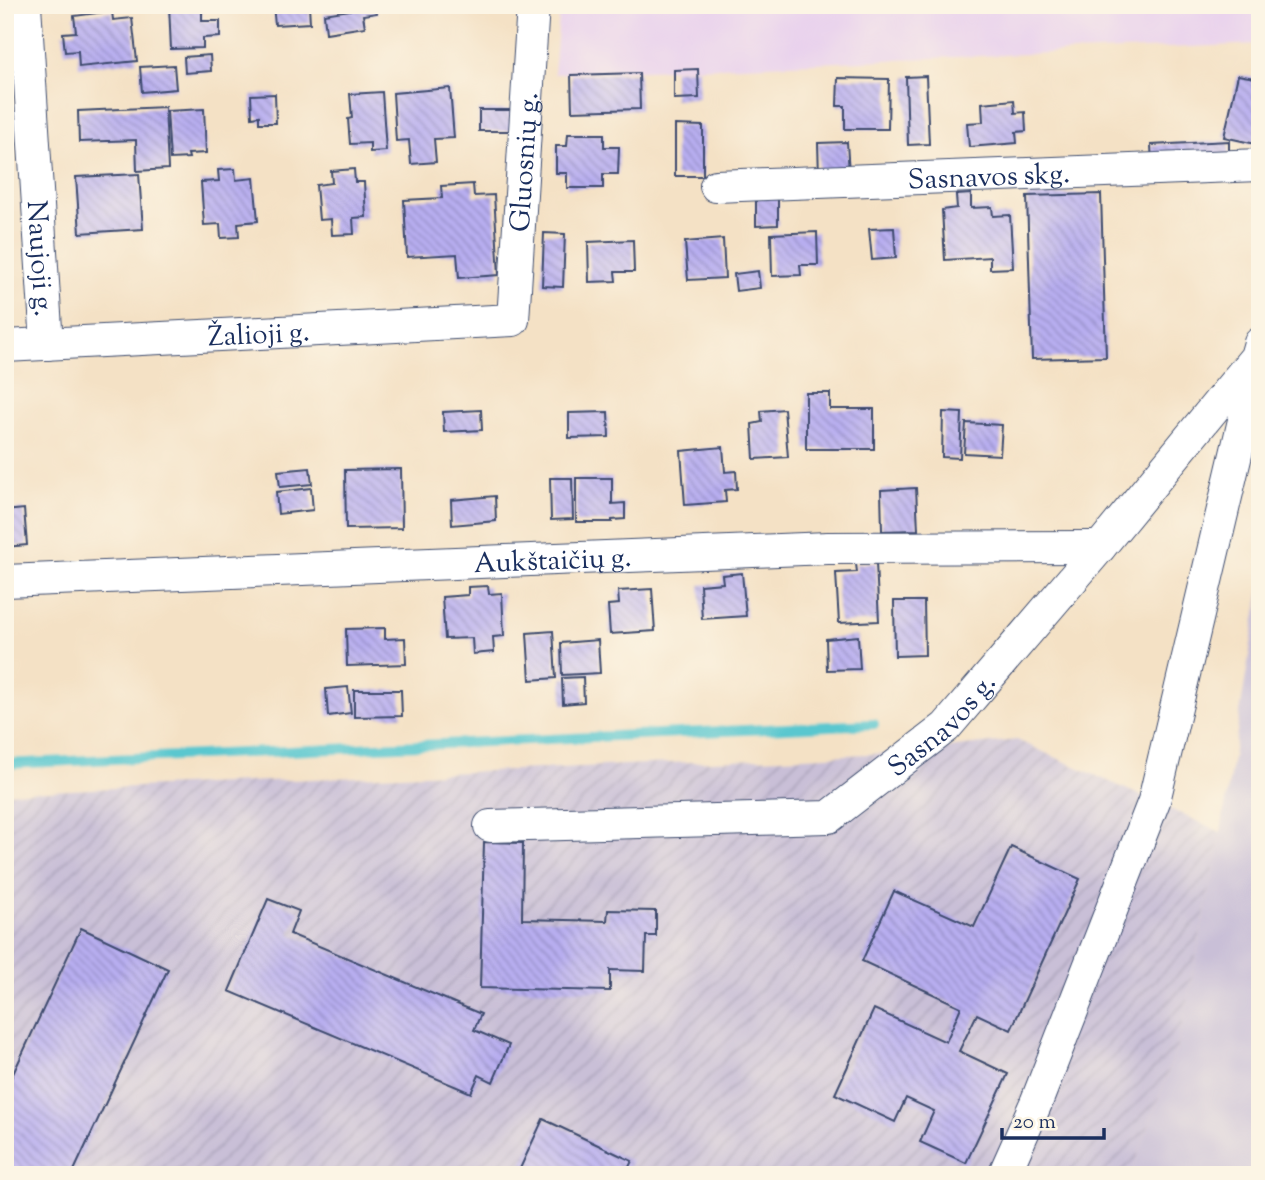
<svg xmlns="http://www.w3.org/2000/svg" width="1265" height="1180" viewBox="0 0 1265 1180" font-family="'Sorts Mill Goudy',serif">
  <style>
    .built { fill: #e9d2ed }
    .industrial { fill: url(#industrial-furrows) }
    .railway { fill: #c9bfd7 }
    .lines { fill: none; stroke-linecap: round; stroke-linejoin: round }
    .stream { stroke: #5ac7cf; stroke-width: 10 }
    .building { fill: url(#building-back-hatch) }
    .minor-casing { stroke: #3c4a6d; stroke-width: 34 }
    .minor { stroke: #fff; stroke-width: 32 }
    .labels { text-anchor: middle; stroke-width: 5; stroke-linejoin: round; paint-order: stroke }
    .street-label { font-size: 28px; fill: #1b2f5e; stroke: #fcf5e5 }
  </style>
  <defs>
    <pattern id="industrial-furrows" width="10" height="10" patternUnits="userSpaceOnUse" patternTransform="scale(1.75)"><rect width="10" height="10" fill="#c9bfd7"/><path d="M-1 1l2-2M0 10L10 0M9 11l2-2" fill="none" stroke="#aca4bb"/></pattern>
    <pattern id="building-back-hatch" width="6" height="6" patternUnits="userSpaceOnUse" patternTransform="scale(1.75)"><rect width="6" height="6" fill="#b8aef0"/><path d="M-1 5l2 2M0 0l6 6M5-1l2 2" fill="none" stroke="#958ec6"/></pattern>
  </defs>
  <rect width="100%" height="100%" fill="#fcf5e5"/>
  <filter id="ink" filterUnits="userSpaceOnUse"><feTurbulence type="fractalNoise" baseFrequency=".0143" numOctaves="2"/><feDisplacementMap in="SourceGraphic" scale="14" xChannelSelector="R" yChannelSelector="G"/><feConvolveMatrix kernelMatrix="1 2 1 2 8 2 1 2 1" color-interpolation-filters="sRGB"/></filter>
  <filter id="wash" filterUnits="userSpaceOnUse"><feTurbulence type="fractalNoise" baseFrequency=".00686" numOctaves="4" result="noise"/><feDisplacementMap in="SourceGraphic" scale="28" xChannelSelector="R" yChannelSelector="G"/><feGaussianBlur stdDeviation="1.57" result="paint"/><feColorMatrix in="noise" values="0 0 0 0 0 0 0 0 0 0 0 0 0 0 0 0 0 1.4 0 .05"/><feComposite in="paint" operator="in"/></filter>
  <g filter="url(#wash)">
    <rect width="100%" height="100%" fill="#f4e1c5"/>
    <path class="built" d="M 560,5 L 1260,5 L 1260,44 L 554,74 Z"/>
    <path class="industrial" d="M 1017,740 L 1221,832 L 1179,1042 L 1131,1175 L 5,1175 L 5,793 L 913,752 Z"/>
    <path class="railway" d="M 1260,588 L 1260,1175 L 1131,1175 L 1179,1042 L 1221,832 Z"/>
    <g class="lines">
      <path class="stream" d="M 5,764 L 874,724"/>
    </g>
    <g id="blocks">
      <g class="building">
        <path d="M 169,5 L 202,5 L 202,21 L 220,21 L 220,37 L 203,38 L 203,48 L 171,49 Z"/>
        <path d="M 273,5 L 309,5 L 310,23 L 275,25 Z"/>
        <path d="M 349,5 L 376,5 L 377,13 L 363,15 L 365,27 L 326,33 L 324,14 L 350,10 Z"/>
        <path d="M 112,11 L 113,20 L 132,18 L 137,61 L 79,67 L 78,51 L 65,52 L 63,33 L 76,32 L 74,16 Z"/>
        <path d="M 210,55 L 211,71 L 185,73 L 184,57 Z"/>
        <path d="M 174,65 L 176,89 L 142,92 L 140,67 Z"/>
        <path d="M 698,69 L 699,98 L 674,99 L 674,70 Z"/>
        <path d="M 639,73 L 640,109 L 572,111 L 571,75 Z"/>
        <path d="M 1238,75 L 1260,79 L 1260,145 L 1224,137 Z"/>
        <path d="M 926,76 L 929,144 L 908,145 L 906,77 Z"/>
        <path d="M 838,78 L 889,79 L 888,129 L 845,129 L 845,106 L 837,106 Z"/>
        <path d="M 450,88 L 454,138 L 434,139 L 436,162 L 411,164 L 409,140 L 396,141 L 393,93 Z"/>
        <path d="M 382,92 L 386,151 L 370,152 L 370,143 L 350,144 L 348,119 L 352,118 L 350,94 Z"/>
        <path d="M 275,94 L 276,123 L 259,123 L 259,116 L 252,117 L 251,95 Z"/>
        <path d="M 1014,100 L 1015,113 L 1025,112 L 1026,131 L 1016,132 L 1017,143 L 969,147 L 967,123 L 983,122 L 982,103 Z"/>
        <path d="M 165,107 L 168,169 L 137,171 L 136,140 L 79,142 L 78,111 Z"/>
        <path d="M 204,109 L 206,153 L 188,154 L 189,158 L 170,159 L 167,111 Z"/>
        <path d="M 479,110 L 512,110 L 511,131 L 479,131 Z"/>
        <path d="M 675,125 L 703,126 L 703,176 L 675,176 Z"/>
        <path d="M 568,134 L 604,134 L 604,147 L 619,147 L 618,174 L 603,174 L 603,188 L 567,188 L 567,173 L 556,173 L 556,146 L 567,146 Z"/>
        <path d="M 1229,141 L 1229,160 L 1152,163 L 1151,145 Z"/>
        <path d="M 847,142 L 849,174 L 819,176 L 818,143 Z"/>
        <path d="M 235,169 L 236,180 L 254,178 L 258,221 L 238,223 L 239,237 L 221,238 L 220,224 L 204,225 L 201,182 L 219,181 L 218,170 Z"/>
        <path d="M 354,169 L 355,182 L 364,182 L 366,217 L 353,218 L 354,234 L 332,235 L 331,219 L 319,220 L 316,185 L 332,183 L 331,171 Z"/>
        <path d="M 139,174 L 143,229 L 80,233 L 76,177 Z"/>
        <path d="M 473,184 L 474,196 L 494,195 L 499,275 L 459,278 L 457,254 L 407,257 L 404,200 L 442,198 L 441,186 Z"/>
        <path d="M 971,194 L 971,208 L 992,207 L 993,216 L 1010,215 L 1013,268 L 990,269 L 990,257 L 945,260 L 942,210 L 957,208 L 956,195 Z"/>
        <path d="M 1101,194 L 1106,357 L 1032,359 L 1027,196 Z"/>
        <path d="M 756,197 L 778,197 L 778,225 L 756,226 Z"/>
        <path d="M 894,228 L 896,258 L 872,260 L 869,229 Z"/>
        <path d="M 817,232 L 818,265 L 800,265 L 801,275 L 772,276 L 771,234 Z"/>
        <path d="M 544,233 L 565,234 L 563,287 L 542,286 Z"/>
        <path d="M 723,239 L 725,278 L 688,280 L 685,242 Z"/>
        <path d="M 633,240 L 634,272 L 615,272 L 616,281 L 589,282 L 588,242 Z"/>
        <path d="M 758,271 L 760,288 L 736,291 L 734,274 Z"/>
        <path d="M 806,393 L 830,393 L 830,409 L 874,409 L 874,449 L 806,449 Z"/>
        <path d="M 784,409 L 788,457 L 754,459 L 752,424 L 762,422 L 761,411 Z"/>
        <path d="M 481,410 L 482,430 L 444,432 L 443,412 Z"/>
        <path d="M 608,412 L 609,437 L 569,438 L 569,413 Z"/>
        <path d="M 943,412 L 962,413 L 960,458 L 942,457 Z"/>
        <path d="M 966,423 L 1002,425 L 1000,455 L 964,453 Z"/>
        <path d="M 723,447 L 725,472 L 736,471 L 737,489 L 725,490 L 726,502 L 685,505 L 681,451 Z"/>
        <path d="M 310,468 L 312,484 L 280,487 L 278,471 Z"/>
        <path d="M 401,469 L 402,528 L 346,529 L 345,470 Z"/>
        <path d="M 550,478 L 572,478 L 573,519 L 551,520 Z"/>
        <path d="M 576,478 L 612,478 L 612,504 L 625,503 L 625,519 L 612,520 L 612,522 L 576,522 Z"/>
        <path d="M 311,488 L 313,510 L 278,514 L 276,492 Z"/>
        <path d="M 916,488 L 918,530 L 882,531 L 881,490 Z"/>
        <path d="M 495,496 L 496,521 L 452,525 L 451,500 Z"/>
        <path d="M 24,509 L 27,545 L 5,547 L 5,511 Z"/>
        <path d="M 876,563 L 879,621 L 839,623 L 836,573 L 857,572 L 856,564 Z"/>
        <path d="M 742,573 L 746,616 L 702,619 L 700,585 L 723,583 L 722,575 Z"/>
        <path d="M 488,586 L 489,594 L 502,593 L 504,636 L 493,637 L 494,652 L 473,654 L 472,638 L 445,639 L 442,597 L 468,595 L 468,587 Z"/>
        <path d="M 652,589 L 655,631 L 610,634 L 608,605 L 619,604 L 618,591 Z"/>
        <path d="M 894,601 L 924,601 L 925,655 L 895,656 Z"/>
        <path d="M 385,628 L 385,639 L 405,638 L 406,664 L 347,666 L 346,629 Z"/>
        <path d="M 553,631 L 556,678 L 530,680 L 527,633 Z"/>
        <path d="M 858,636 L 860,669 L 827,670 L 826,639 Z"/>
        <path d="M 598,640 L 600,673 L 562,675 L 561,643 Z"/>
        <path d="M 583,677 L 584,702 L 563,704 L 562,678 Z"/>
        <path d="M 348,687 L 351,713 L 328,716 L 326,689 Z"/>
        <path d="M 354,690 L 401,690 L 402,716 L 354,717 Z"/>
        <path d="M 484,842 L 523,843 L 522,919 L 607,921 L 608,910 L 656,911 L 656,936 L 646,936 L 645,971 L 610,970 L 610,991 L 480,988 Z"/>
        <path d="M 1011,847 L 1080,879 L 1011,1030 L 977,1014 L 959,1051 L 1008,1074 L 966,1163 L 920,1142 L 934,1111 L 906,1098 L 895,1122 L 835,1094 L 874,1009 L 946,1042 L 961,1007 L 862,961 L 894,891 L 974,927 Z"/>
        <path d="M 268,899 L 299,911 L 290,934 L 481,1014 L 474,1030 L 509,1045 L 493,1082 L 479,1075 L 471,1093 L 229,991 Z"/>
        <path d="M 81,928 L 168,969 L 72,1175 L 5,1175 L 5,1091 Z"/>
        <path d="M 543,1119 L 632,1161 L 625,1175 L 517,1175 Z"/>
      </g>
    </g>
  </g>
  <g filter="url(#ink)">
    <use href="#blocks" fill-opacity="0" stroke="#3c4a6d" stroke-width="2"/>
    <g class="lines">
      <g class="minor-casing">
        <g id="minor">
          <path id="s1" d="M 25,5 L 47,344"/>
          <path id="s2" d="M 716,186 L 1260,165"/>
          <path id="s3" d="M 5,346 L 513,320 L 533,5"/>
          <path id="s4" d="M 5,581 L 828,548 L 1100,547"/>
          <path id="s5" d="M 490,826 L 829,817 L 946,727 L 1100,547 L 1256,357 L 1260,343"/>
          <path d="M 1004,1175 L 1036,1103 L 1154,801 L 1246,412 L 1255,362"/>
        </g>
      </g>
      <use href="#minor" class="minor"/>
    </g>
  </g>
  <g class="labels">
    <g class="street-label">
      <text dy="10" stroke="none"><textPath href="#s3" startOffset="667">Gluosnių g.</textPath></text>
      <text dy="10" stroke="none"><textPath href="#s2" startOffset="273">Sasnavos skg.</textPath></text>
      <text dy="10" stroke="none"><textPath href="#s1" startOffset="254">Naujoji g.</textPath></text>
      <text dy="10" stroke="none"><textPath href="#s3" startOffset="254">Žalioji g.</textPath></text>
      <text dy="10" stroke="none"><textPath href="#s4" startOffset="548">Aukštaičių g.</textPath></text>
      <text dy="10" stroke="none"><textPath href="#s5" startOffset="485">Sasnavos g.</textPath></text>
    </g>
  </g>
  <rect width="1265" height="1180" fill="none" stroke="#fcf5e5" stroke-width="28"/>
  <path d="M1002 1128v10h102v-10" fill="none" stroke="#1b2f5e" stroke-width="3.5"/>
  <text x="1013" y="1128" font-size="21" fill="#1b2f5e" stroke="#fcf5e5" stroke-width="5" paint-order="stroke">20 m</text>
</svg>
